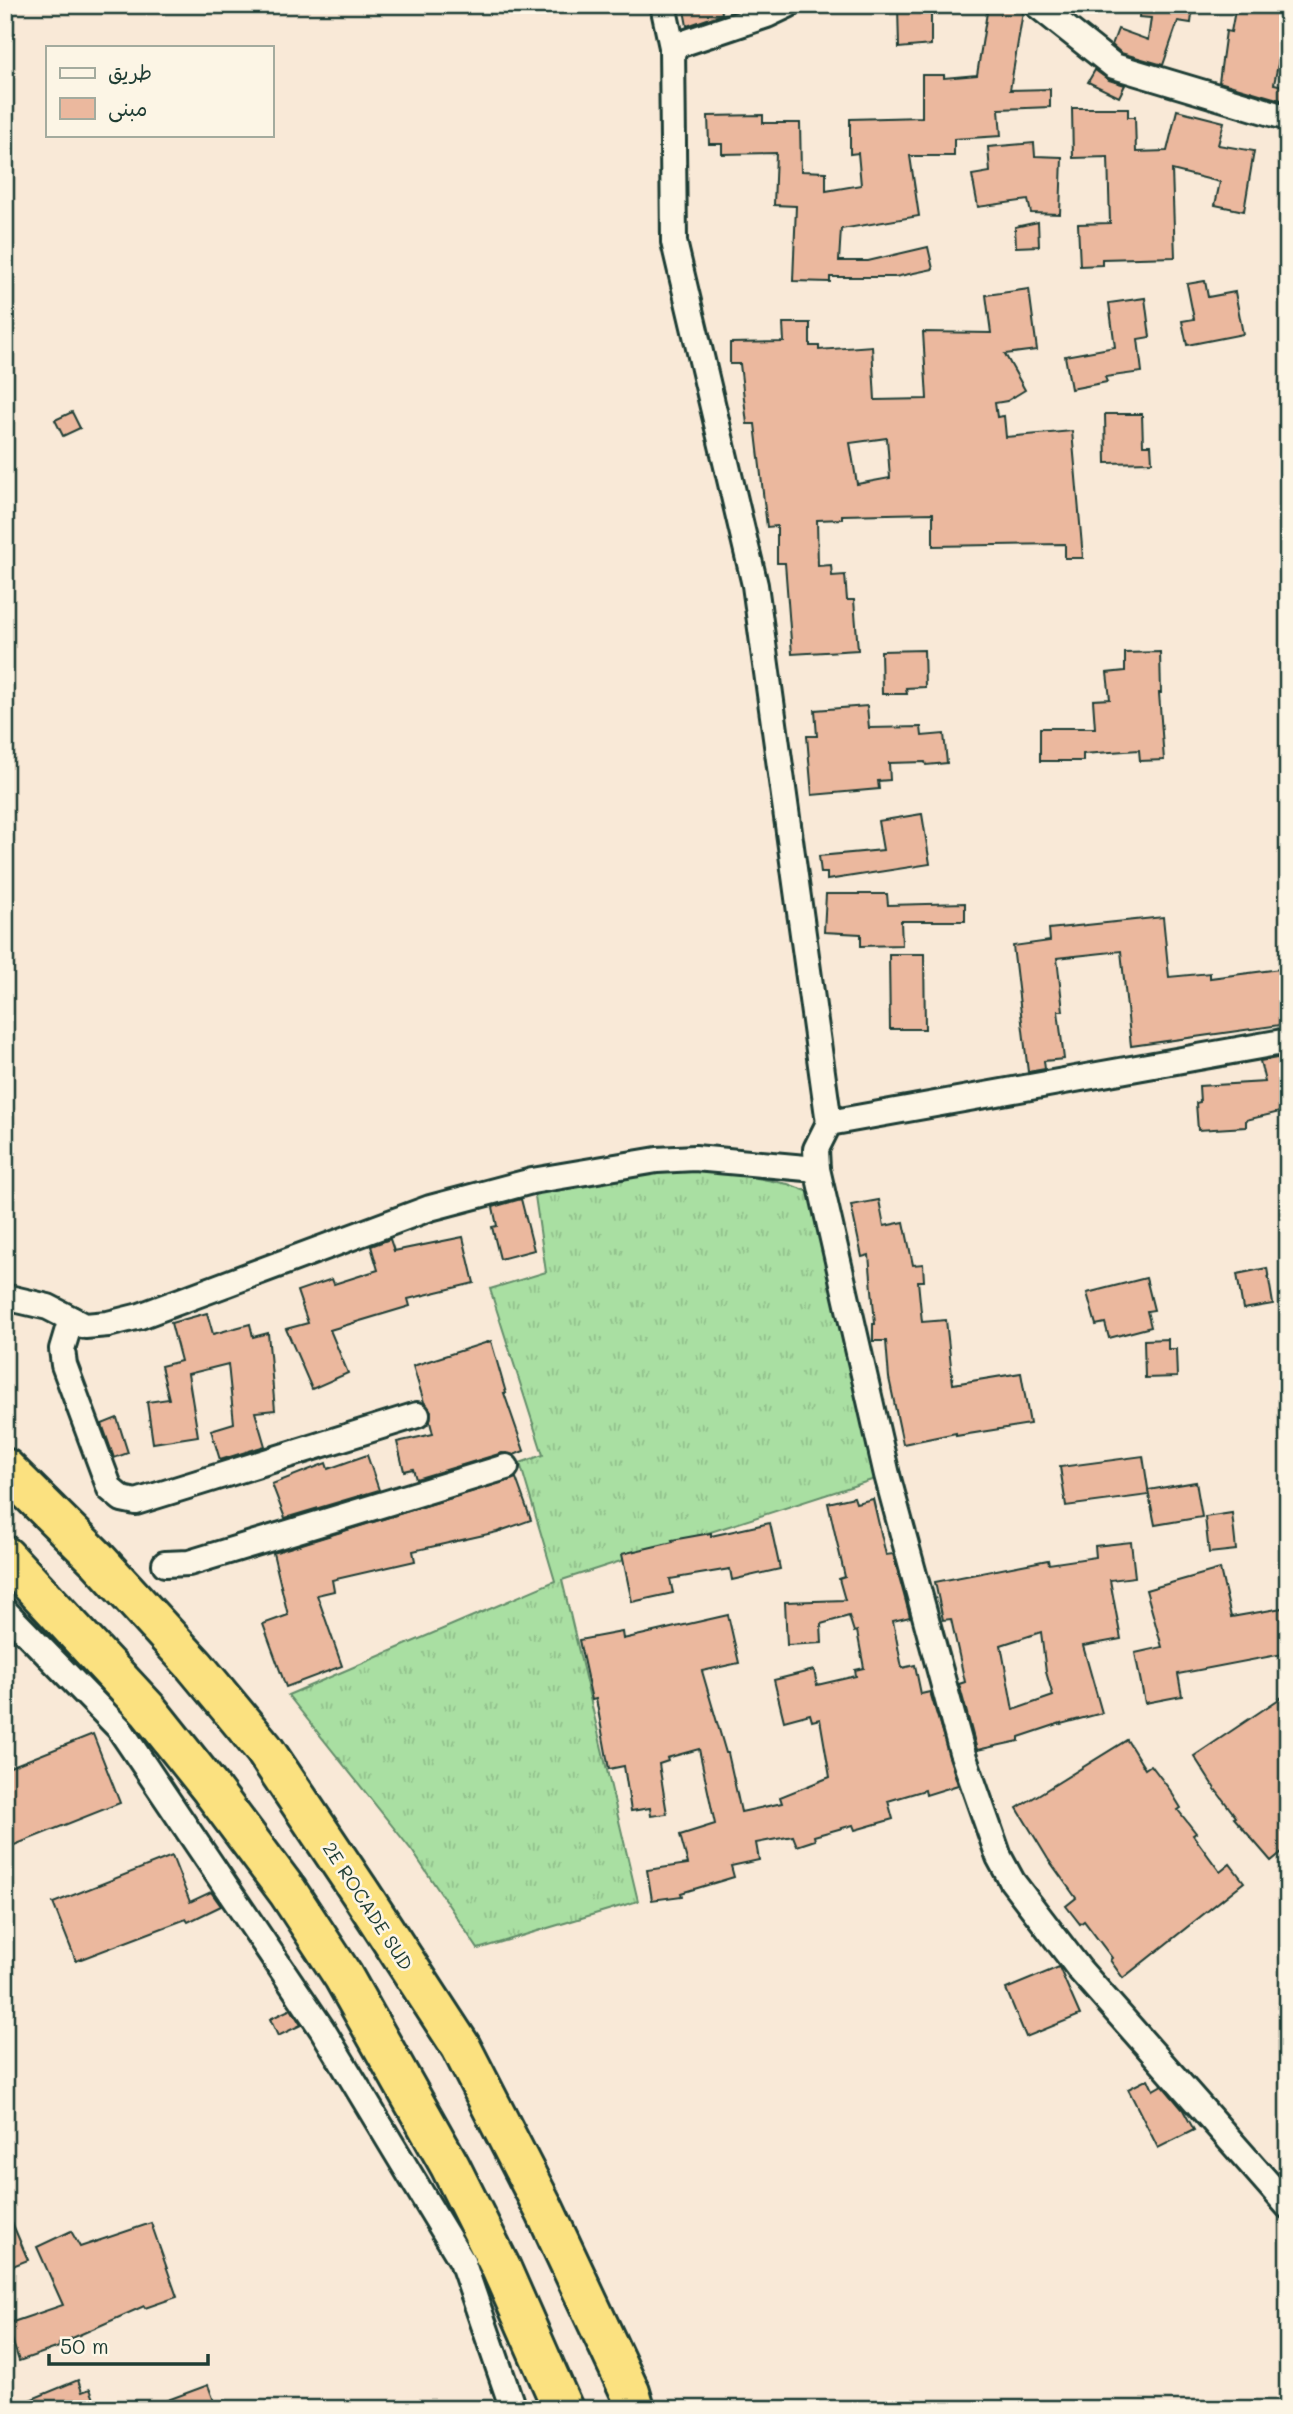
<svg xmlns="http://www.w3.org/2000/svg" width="1293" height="2414" viewBox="0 0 1293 2414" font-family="Mali,'Playpen Sans Arabic',sans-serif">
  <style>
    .grass { fill: url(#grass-tufts); stroke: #648e6b; stroke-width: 2 }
    .building { fill: #ebb89e; stroke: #1f3d34; stroke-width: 2; fill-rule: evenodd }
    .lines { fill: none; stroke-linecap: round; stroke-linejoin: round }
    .street-casing { stroke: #1f3d34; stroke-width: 30 }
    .highway-casing { stroke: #1f3d34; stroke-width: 44 }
    .street { stroke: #fcf5e5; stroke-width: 24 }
    .highway { stroke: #fbe180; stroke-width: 38 }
    .labels { text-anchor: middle; stroke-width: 5; stroke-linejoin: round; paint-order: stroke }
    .street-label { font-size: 19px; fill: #1f3d34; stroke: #fcf5e5 }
  </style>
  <defs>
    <pattern id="grass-tufts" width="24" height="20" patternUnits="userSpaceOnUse" patternTransform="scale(1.75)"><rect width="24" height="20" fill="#a9dfa2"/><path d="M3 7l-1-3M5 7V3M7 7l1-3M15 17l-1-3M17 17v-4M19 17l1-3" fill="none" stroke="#91c08c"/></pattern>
  </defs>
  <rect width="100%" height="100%" fill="#f9e9d7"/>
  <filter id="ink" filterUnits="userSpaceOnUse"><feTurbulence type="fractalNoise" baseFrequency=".0143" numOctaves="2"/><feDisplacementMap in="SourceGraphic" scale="14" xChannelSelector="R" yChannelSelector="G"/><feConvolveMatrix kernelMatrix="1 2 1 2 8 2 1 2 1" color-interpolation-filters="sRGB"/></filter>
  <g filter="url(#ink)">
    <path class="grass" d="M 705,1168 L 788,1184 L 815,1194 L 881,1477 L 562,1580 L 638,1901 L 478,1949 L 413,1852 L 288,1695 L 555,1581 L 520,1463 L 543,1455 L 490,1289 L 546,1272 L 534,1189 L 637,1174 Z"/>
    <g class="building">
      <path d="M 683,5 L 721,5 L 722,14 L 687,26 Z"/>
      <path d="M 1140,5 L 1193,5 L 1191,23 L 1178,21 L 1163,65 L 1121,53 L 1112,45 L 1118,29 L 1148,40 L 1151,18 L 1139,17 Z"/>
      <path d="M 1236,5 L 1288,5 L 1288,36 L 1284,35 L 1274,84 L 1288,87 L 1288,102 L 1219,82 L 1226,31 L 1231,32 Z"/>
      <path d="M 898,6 L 931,6 L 931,45 L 899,48 Z"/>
      <path d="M 988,6 L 1023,12 L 1010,90 L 1050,89 L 1050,107 L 999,109 L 1001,136 L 954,139 L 954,156 L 910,156 L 919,216 L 841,229 L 839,261 L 868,261 L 928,247 L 933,269 L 895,277 L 830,277 L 830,282 L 793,281 L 796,206 L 774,205 L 776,153 L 722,154 L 722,144 L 709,144 L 708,116 L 763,115 L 763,123 L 800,123 L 801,171 L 826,172 L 826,191 L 861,185 L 858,153 L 850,154 L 850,119 L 922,117 L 922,75 L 944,75 L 944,78 L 977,75 Z"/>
      <path d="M 1095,70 L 1109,80 L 1125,85 L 1119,97 L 1088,82 Z"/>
      <path d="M 1072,108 L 1128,108 L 1128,117 L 1135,117 L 1136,152 L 1167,151 L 1177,110 L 1224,122 L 1218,145 L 1254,151 L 1244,211 L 1215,205 L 1220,182 L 1172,170 L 1175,257 L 1102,259 L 1102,265 L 1080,266 L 1078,224 L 1110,223 L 1108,157 L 1073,158 Z"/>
      <path d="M 1034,143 L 1035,156 L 1062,157 L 1060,214 L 1031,213 L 1028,200 L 978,207 L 972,175 L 990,172 L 988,147 Z"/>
      <path d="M 1038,222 L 1039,246 L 1016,247 L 1015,227 Z"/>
      <path d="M 1205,281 L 1208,297 L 1235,292 L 1243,334 L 1187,345 L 1182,321 L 1194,319 L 1187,284 Z"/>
      <path d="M 1029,289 L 1037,350 L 1005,354 L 1025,390 L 1007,401 L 995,403 L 997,417 L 1004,416 L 1006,437 L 1072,431 L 1083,558 L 1065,558 L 1065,544 L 933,546 L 933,513 L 842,515 L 842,519 L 817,520 L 818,566 L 831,565 L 832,576 L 845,575 L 847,600 L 854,600 L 858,650 L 792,654 L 785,563 L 777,563 L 777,526 L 767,527 L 755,424 L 747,424 L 740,364 L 730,364 L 730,343 L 784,342 L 783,323 L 810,323 L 810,346 L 819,346 L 819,350 L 872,346 L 875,400 L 927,399 L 923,332 L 991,333 L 986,295 ZM 887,438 L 890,478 L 857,484 L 850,443 Z"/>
      <path d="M 1145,298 L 1150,337 L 1138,339 L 1142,372 L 1105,377 L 1107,382 L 1071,389 L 1065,356 L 1115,347 L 1109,303 Z"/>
      <path d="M 72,412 L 80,428 L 63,436 L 55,420 Z"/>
      <path d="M 1105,414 L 1142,414 L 1143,445 L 1151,445 L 1152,462 L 1106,463 Z"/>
      <path d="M 924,650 L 925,687 L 906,688 L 907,694 L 882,694 L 881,651 Z"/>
      <path d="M 1160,652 L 1161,693 L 1159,693 L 1164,760 L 1140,761 L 1139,750 L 1083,754 L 1083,761 L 1040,761 L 1040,728 L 1095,728 L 1093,700 L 1110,699 L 1107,673 L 1125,671 L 1125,653 Z"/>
      <path d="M 867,706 L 869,728 L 921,727 L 922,736 L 944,734 L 947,763 L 926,765 L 925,762 L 889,763 L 890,780 L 878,781 L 879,789 L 812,795 L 807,736 L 817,736 L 815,710 Z"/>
      <path d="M 922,814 L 930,864 L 827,880 L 827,873 L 821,873 L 819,856 L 883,850 L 878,821 Z"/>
      <path d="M 826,894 L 887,894 L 888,905 L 965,903 L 965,921 L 901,921 L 902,945 L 861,946 L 861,934 L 824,932 Z"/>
      <path d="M 1163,917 L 1169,977 L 1210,973 L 1210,978 L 1280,969 L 1287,1024 L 1131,1046 L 1121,951 L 1057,958 L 1063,1011 L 1058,1011 L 1064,1059 L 1044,1061 L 1045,1069 L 1028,1072 L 1013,946 L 1050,941 L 1049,929 Z"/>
      <path d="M 889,954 L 924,954 L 925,1029 L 890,1029 Z"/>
      <path d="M 1288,1056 L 1288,1110 L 1246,1120 L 1246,1127 L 1198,1130 L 1196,1103 L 1200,1102 L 1199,1086 L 1265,1082 L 1260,1061 Z"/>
      <path d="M 521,1199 L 534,1250 L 500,1259 L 492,1227 L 497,1226 L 493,1207 Z"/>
      <path d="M 879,1200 L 884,1226 L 904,1222 L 913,1265 L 923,1264 L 924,1281 L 918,1281 L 922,1322 L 946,1320 L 953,1384 L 1021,1373 L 1030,1424 L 956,1436 L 956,1433 L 903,1444 L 889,1378 L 886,1341 L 873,1341 L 873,1324 L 875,1324 L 869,1255 L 862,1257 L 851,1205 Z"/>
      <path d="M 463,1237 L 474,1283 L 408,1299 L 410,1306 L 330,1330 L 348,1373 L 312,1389 L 286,1329 L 308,1323 L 297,1291 L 332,1279 L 334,1284 L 378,1270 L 371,1246 L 390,1239 L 394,1251 Z"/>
      <path d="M 1267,1268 L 1273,1304 L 1243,1309 L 1237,1274 Z"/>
      <path d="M 1146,1278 L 1154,1310 L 1147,1311 L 1151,1327 L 1109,1338 L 1105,1323 L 1096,1325 L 1087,1293 Z"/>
      <path d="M 207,1313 L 213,1334 L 250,1324 L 253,1337 L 268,1333 L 275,1410 L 255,1412 L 265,1446 L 220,1460 L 211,1430 L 234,1423 L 228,1364 L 188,1374 L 198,1436 L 153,1443 L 147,1402 L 169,1399 L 161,1366 L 181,1361 L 171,1323 Z"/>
      <path d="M 1168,1339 L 1168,1349 L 1176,1349 L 1177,1377 L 1145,1378 L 1144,1340 Z"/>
      <path d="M 491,1341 L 506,1393 L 504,1393 L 524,1451 L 514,1455 L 502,1453 L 416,1479 L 413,1469 L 404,1471 L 397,1442 L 433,1434 L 430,1422 L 431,1411 L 424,1402 L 413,1366 Z"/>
      <path d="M 117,1418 L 128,1453 L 114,1458 L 102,1424 Z"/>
      <path d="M 367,1455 L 379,1490 L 285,1518 L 272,1484 L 326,1463 L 328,1469 Z"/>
      <path d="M 1143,1456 L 1149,1495 L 1066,1506 L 1060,1467 Z"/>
      <path d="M 516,1478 L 531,1520 L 497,1532 L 413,1551 L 415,1561 L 332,1580 L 334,1591 L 317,1595 L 342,1666 L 286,1687 L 263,1624 L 288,1615 L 273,1553 Z"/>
      <path d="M 1196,1482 L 1202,1517 L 1155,1525 L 1148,1490 Z"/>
      <path d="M 854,1497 L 856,1503 L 873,1499 L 886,1555 L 893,1554 L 910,1617 L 893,1621 L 902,1668 L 915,1665 L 921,1694 L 930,1692 L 958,1785 L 926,1795 L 925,1790 L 888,1801 L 893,1819 L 855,1830 L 853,1825 L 814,1836 L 815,1840 L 797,1846 L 793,1836 L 756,1843 L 759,1860 L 731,1866 L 734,1877 L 681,1893 L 682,1896 L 652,1900 L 647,1870 L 688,1864 L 680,1835 L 715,1824 L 699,1749 L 667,1758 L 668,1761 L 659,1764 L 667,1814 L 651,1816 L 650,1808 L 631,1811 L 624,1766 L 609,1769 L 596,1699 L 592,1700 L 579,1640 L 622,1632 L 623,1639 L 728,1615 L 739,1663 L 702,1671 L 726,1753 L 728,1753 L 741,1812 L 782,1803 L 780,1797 L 830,1777 L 820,1719 L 812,1721 L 810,1714 L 784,1721 L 774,1680 L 814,1670 L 817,1685 L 856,1676 L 855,1670 L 864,1668 L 857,1631 L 854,1632 L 849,1616 L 821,1624 L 822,1643 L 787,1645 L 785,1602 L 845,1600 L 839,1579 L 845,1577 L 828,1503 Z"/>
      <path d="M 1232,1513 L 1236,1550 L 1209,1553 L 1205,1517 Z"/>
      <path d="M 770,1523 L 780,1569 L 732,1580 L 730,1569 L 670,1579 L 673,1593 L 632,1602 L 622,1554 L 673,1542 L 672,1540 L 711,1533 L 711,1536 Z"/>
      <path d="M 1131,1542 L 1135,1577 L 1110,1580 L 1121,1639 L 1083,1646 L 1102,1713 L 1061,1724 L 1061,1723 L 1019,1737 L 1019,1741 L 977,1750 L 959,1684 L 965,1682 L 951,1619 L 943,1620 L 935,1582 L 1048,1560 L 1049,1564 L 1096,1557 L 1095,1546 ZM 1041,1632 L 1046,1672 L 1053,1696 L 1013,1710 L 1001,1645 Z"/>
      <path d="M 1220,1569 L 1231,1617 L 1288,1607 L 1288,1653 L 1178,1674 L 1182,1696 L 1145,1703 L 1135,1653 L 1162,1647 L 1146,1590 Z"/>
      <path d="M 1288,1693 L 1288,1847 L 1271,1861 L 1234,1818 L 1236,1817 L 1215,1789 L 1194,1756 Z"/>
      <path d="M 93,1734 L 120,1803 L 12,1846 L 5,1829 L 5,1769 Z"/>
      <path d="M 1127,1740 L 1145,1769 L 1151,1765 L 1170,1790 L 1181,1808 L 1178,1810 L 1196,1833 L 1193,1835 L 1220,1872 L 1230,1864 L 1244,1882 L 1123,1978 L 1110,1960 L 1112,1958 L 1084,1921 L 1080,1924 L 1066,1906 L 1076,1898 L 1048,1859 L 1017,1808 Z"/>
      <path d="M 172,1856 L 190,1902 L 211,1892 L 221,1906 L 188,1922 L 186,1919 L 76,1961 L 53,1903 Z"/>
      <path d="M 1059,1967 L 1080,2015 L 1026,2037 L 1006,1989 Z"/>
      <path d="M 291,2009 L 301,2025 L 278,2036 L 270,2019 Z"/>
      <path d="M 1148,2079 L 1153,2090 L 1162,2085 L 1183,2110 L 1194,2130 L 1158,2148 L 1128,2089 Z"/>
      <path d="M 5,2206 L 28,2260 L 5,2269 Z"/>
      <path d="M 151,2223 L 177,2297 L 145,2308 L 144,2306 L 59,2344 L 59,2347 L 19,2361 L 7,2324 L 63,2305 L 37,2247 L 71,2231 L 80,2247 Z"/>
      <path d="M 78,2380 L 82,2392 L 90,2389 L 98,2409 L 8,2409 Z"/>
      <path d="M 208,2385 L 217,2409 L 149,2409 L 149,2407 Z"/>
    </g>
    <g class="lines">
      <g class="street-casing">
        <g id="street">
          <path d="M 663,5 L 672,47 L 767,15 L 788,5"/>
          <path d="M 1037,5 L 1114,66 L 1288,118"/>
          <path d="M 672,47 L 674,242 L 755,585 L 829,1123"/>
          <path d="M 817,1169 L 816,1149 L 829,1123 L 1288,1041"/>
          <path d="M 5,1297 L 48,1307 L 85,1326 L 108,1324 L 140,1316 L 430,1208 L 532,1181 L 657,1160 L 695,1158 L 817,1169 L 887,1475 L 962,1752 L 999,1857 L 1012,1881 L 1080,1970 L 1288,2206"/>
          <path d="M 71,1319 L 62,1349 L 64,1365 L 110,1489 L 122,1499 L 136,1502 L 417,1415"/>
          <path d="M 165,1564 L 189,1563 L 506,1467"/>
          <path d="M 5,1611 L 119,1728 L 322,2029 L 462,2261 L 513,2409"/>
        </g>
      </g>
      <g class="highway-casing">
        <g id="highway">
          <path d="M 5,1468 L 97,1559 L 195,1666 L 264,1749 L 360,1892 L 461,2047 L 545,2211 L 630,2392 L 635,2409"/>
          <path d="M 5,1556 L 148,1710 L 211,1789 L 288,1892 L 343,1976 L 450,2166 L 501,2268 L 563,2409"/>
        </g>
      </g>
      <use href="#street" class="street"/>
      <use href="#highway" class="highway"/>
    </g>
  </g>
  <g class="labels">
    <g class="street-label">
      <text transform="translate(368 1906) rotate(57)" y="7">2E ROCADE SUD</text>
    </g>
  </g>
  <rect width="1293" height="2414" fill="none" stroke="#fcf5e5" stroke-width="28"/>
  <rect x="14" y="14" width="1265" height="2386" fill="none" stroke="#1f3d34" stroke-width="2.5" filter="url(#ink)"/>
  <rect x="46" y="46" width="228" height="91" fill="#fcf5e5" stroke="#a4ab9e" stroke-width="2"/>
  <rect x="60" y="68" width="35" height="10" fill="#fcf5e5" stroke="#a4ab9e" stroke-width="2"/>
  <text x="108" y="80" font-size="21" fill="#1f3d34">طريق</text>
  <rect x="60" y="98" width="35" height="21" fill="#ebb89e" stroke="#a4ab9e" stroke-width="2"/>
  <text x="108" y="116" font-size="21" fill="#1f3d34">مبنى</text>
  <path d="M49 2354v10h159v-10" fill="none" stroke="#1f3d34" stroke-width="3.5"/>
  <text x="60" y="2354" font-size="21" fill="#1f3d34" stroke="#fcf5e5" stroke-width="5" paint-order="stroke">50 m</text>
</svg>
